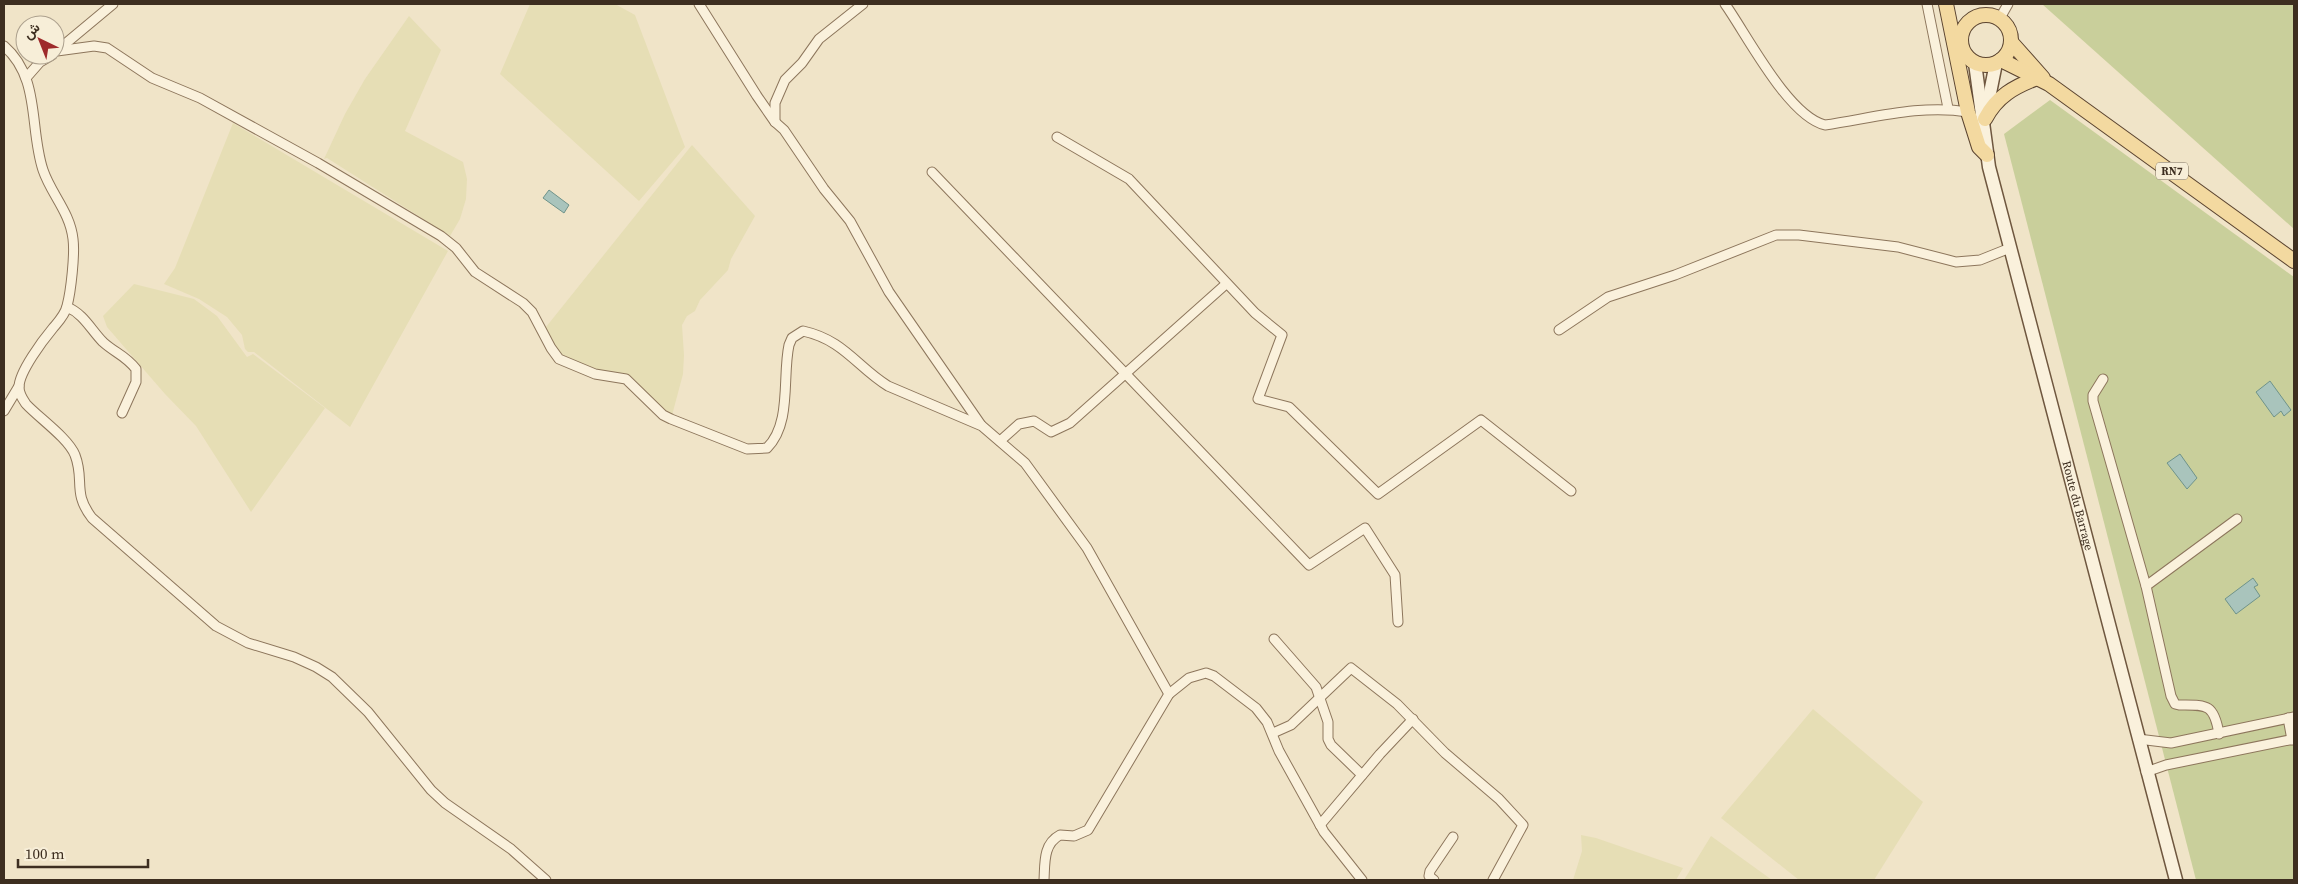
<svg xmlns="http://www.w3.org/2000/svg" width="2298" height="884" viewBox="0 0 2298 884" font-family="'Source Serif 4',Vazirmatn,serif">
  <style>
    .farmland { fill: #e6deb5 }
    .green { fill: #c9cf9b }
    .water { fill: #a9c4bc; stroke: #6f938a }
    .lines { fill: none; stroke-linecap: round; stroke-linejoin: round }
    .minor-casing { stroke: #8d765c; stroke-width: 11 }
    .secondary-casing { stroke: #6f573f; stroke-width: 15 }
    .primary-casing { stroke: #5b4430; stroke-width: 16 }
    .minor { stroke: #faf1dc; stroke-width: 9 }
    .secondary { stroke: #faf1dc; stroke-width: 12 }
    .primary { stroke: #f3d9a0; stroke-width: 14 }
    .labels { text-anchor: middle; stroke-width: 4; stroke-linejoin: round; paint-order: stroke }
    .shield { fill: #f7eed8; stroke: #756857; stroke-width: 1 }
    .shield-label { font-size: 11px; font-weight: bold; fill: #3d2e20 }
    .street-label { font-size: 12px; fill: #3d2e20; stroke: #f7eed8 }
  </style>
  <rect width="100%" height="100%" fill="#f0e4c8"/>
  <g class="farmland">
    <path d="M 530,4 L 615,4 L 635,15 L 685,147 L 639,201 L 500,74 Z"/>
    <path d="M 409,16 L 441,50 L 405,131 L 463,162 L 467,179 L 466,199 L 460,219 L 450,236 L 327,158 L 324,159 L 345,114 L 365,79 Z"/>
    <path d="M 233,123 L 448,251 L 350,427 L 254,352 L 248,352 L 245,349 L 242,335 L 227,317 L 199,299 L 164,284 L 175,268 Z"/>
    <path d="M 692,145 L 755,216 L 731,259 L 728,270 L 700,300 L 695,311 L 687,316 L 682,325 L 684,355 L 683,374 L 671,419 L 634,383 L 571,365 L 548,342 L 546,327 Z"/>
    <path d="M 134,284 L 194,299 L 217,316 L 247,357 L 253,354 L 325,408 L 251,512 L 196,426 L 165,394 L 107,327 L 103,316 Z"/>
    <path d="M 1813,709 L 1923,802 L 1874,880 L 1799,880 L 1721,818 Z"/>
    <path d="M 1581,835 L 1596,838 L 1683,868 L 1676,880 L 1573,880 L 1582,851 Z"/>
    <path d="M 1711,836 L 1772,880 L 1684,880 Z"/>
  </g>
  <g class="green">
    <path d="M 2042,4 L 2294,4 L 2294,229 Z"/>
    <path d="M 2050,100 L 2294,277 L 2294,880 L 2196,880 L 2004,134 Z"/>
  </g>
  <g class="water">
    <path d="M 549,190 L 569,205 L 564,213 L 543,198 Z"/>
    <path d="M 2270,381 L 2291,410 L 2284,416 L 2281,411 L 2274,417 L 2256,392 Z"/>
    <path d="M 2180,454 L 2197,478 L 2187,489 L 2167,463 Z"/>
    <path d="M 2253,578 L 2258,585 L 2254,587 L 2260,596 L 2236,614 L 2225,599 Z"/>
  </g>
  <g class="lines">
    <g class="minor-casing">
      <g id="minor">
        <path d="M 699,4 L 757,96 L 775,122 L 784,130 L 824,189 L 850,221 L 889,292 L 981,425"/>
        <path d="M 1725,4 C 1747,35 1788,116 1825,125 C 1873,118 1921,104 1968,112"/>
        <path d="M 1927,4 L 1948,108"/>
        <path d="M 2000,18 L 2008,4"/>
        <path d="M 4,46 C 41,78 29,128 43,170 C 51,194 70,212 73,239 C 75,254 71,291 67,306 C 65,315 58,322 53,328 C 43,340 19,372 19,387 C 19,394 22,398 26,404 C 39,418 68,438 75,455 C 85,481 72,492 92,518 L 216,626 L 248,643 L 294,657 L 316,667 L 332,677 L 368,712 L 431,790 L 445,803 L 511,849 L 546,880"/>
        <path d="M 59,49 L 113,4"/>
        <path d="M 57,51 L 94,46 L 107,48 L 152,78 L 200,98 L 318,163 L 441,236 L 456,248 L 475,272 L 523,303 L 532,312 L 551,348 L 559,359 L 595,374 L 626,379 L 663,415 L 671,419 L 747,449 L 767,448 C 792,423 782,377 789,345 L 792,338 L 803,331 C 844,340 857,367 888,386 L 982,426 L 1025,463 L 1087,548 L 1169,694"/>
        <path d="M 26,78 L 40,62 L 52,55"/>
        <path d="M 775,122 L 775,103 L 785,80 L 802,63 L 819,39 L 863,4"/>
        <path d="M 1057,137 L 1129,179 L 1255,313 L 1282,335 L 1258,399 L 1289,407 L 1378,494 L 1481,420 L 1571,491"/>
        <path d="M 932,172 L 1309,565 L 1365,528 L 1395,575 L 1398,622"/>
        <path d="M 67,307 C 84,314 91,330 103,342 C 115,353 125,355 136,369 L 136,382 L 122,413"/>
        <path d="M 1559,330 L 1608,297 L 1675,275 L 1776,235 L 1799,235 L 1898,247 L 1956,262 L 1980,260 L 2010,248"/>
        <path d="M 2103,379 L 2093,395 L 2093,401 L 2146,586 L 2171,696 L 2175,704 L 2179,705 C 2206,705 2214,703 2219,734"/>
        <path d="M 4,411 L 19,386"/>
        <path d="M 1000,441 L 1019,424 L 1034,421 L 1051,432 L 1070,423 L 1226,284"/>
        <path d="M 2146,586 L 2237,519"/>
        <path d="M 1274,639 L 1316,687 L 1328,722 L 1328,739 L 1331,745 L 1362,775"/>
        <path d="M 2288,718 L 2292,740"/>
        <path d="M 1273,733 L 1291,725 L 1351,668 L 1397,704 L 1445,753 L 1499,799 L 1523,825 L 1493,880"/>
        <path d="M 2138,739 L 2171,743 L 2294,717"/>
        <path d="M 2146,772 L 2166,765 L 2294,739"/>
        <path d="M 1320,825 L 1380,754 L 1413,719"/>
        <path d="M 1044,880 C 1045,863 1043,844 1060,835 L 1074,836 L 1088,830 L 1169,694 L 1189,678 L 1206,673 L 1214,676 L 1256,708 L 1267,722 L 1279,751 L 1324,832 L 1362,880"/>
        <path d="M 1434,880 L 1429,876 L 1430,871 L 1453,837"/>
      </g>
    </g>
    <g class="secondary-casing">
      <g id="secondary">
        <path id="s1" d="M 1975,63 L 1989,167 L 2176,880"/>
        <path d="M 1985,118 L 1996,63"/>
      </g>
    </g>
    <g class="primary-casing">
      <g id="primary">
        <path d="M 1946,4 L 1968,112 L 1979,147 L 1987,155"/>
        <circle cx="1986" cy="40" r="25"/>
        <path d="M 2011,42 L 2043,78"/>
        <path d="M 2001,60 L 2049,84 L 2294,261"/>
        <path d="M 1985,119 C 1997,96 2014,87 2037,78"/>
      </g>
    </g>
    <use href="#minor" class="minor"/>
    <use href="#secondary" class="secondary"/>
    <use href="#primary" class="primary"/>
  </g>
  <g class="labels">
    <rect class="shield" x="2156" y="162.5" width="32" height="17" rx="4"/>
    <g class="shield-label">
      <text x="2172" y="175">RN7</text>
    </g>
    <g class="street-label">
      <text dy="4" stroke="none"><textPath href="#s1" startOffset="455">Route du Barrage</textPath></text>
    </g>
  </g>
  <rect width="2298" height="884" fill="none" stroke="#3d2e20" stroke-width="10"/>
  <g transform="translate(40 40) rotate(317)"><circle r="24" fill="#f7eed8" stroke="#ada18e"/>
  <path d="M0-4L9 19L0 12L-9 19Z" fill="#9e2a2b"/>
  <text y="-8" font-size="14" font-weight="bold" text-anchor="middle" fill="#3d2e20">ش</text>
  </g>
  <path d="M18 859v8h130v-8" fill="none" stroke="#3d2e20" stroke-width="2.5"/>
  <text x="25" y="859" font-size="15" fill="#3d2e20" stroke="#f7eed8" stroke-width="4" paint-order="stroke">100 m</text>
</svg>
